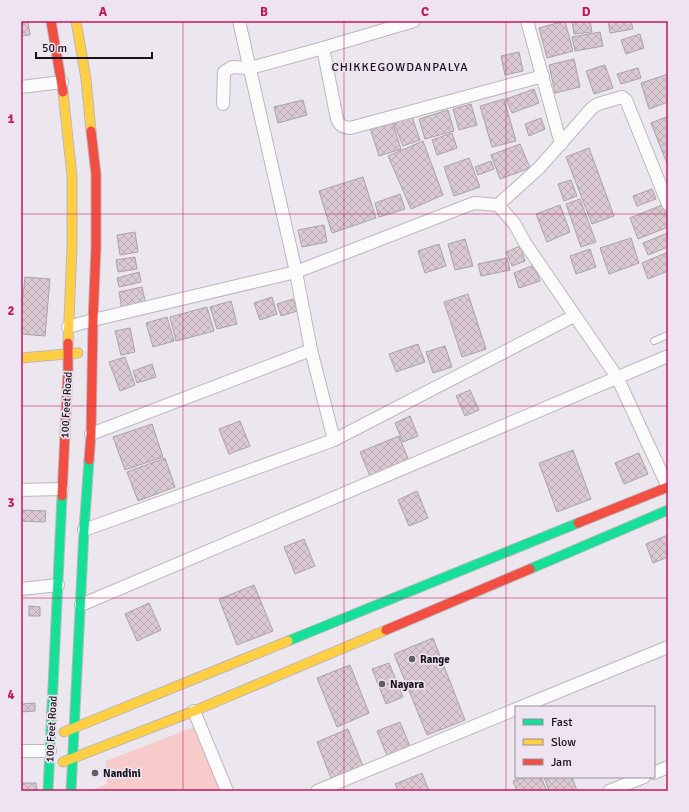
<svg xmlns="http://www.w3.org/2000/svg" width="689" height="812" viewBox="0 0 689 812" font-family="Signika,sans-serif">
  <style>
    .grass { fill: #f6cbc9 }
    .building { fill: url(#building-cross-hatch); stroke: #a8a3a8 }
    .lines { fill: none; stroke-linecap: round; stroke-linejoin: round }
    .lane-casing { stroke: #bcb7bd; stroke-width: 8 }
    .street-casing { stroke: #bcb7bd; stroke-width: 14 }
    .fast-casing { stroke: #bcb7bd; stroke-width: 11 }
    .slow-casing { stroke: #bcb7bd; stroke-width: 11 }
    .jam-casing { stroke: #bcb7bd; stroke-width: 11 }
    .lane { stroke: #fcfbfc; stroke-width: 6 }
    .street { stroke: #fcfbfc; stroke-width: 12 }
    .fast { stroke: #16e098; stroke-width: 9 }
    .slow { stroke: #ffcf43; stroke-width: 9 }
    .jam { stroke: #f24e42; stroke-width: 9 }
    .grid { fill: none; stroke: #c2185b; stroke-width: 1; stroke-opacity: 0.55 }
    .poi-dot { fill: #625d63; stroke: #eee3f1; stroke-width: 1.5 }
    .labels { text-anchor: middle; stroke-width: 3.5; stroke-linejoin: round; paint-order: stroke }
    .street-label { font-size: 11px; fill: #171318; stroke: #eee3f1 }
    .poi-label { font-size: 11px; font-weight: bold; fill: #171318; stroke: #eee3f1; text-anchor: start }
    .neighbourhood-label { font-size: 12px; letter-spacing: 1px; fill: #171318; stroke: #eee3f1 }
    .neatline { fill: none; stroke: #c2185b; stroke-width: 1.5 }
    .grid-label { font-size: 13px; text-anchor: middle; font-weight: bold; fill: #c2185b }
  </style>
  <defs>
    <pattern id="building-cross-hatch" width="8" height="8" patternUnits="userSpaceOnUse"><rect width="8" height="8" fill="#dac9d2"/><path d="M0 0l8 8M0 8l8-8" fill="none" stroke="#baacb4"/></pattern>
  </defs>
  <rect width="100%" height="100%" fill="#ece6ee"/>
  <path class="grass" d="M 194,727 L 220,791 L 89,791 L 107,784 L 106,761 Z"/>
  <g class="building">
    <path d="M 21,21 L 28,21 L 30,35 L 21,36 Z"/>
    <path d="M 565,21 L 573,51 L 547,58 L 539,28 Z"/>
    <path d="M 572,21 L 590,21 L 592,32 L 574,34 Z"/>
    <path d="M 608,21 L 631,21 L 633,29 L 610,33 Z"/>
    <path d="M 600,32 L 603,46 L 575,51 L 572,37 Z"/>
    <path d="M 640,34 L 644,48 L 626,54 L 621,40 Z"/>
    <path d="M 519,52 L 523,71 L 505,75 L 501,56 Z"/>
    <path d="M 574,59 L 580,87 L 555,93 L 549,65 Z"/>
    <path d="M 605,65 L 613,88 L 594,94 L 586,71 Z"/>
    <path d="M 638,68 L 641,78 L 621,84 L 617,74 Z"/>
    <path d="M 668,74 L 668,102 L 649,109 L 641,83 Z"/>
    <path d="M 534,89 L 539,103 L 512,113 L 506,99 Z"/>
    <path d="M 504,99 L 516,141 L 492,147 L 480,106 Z"/>
    <path d="M 303,100 L 307,115 L 278,123 L 274,107 Z"/>
    <path d="M 471,104 L 477,125 L 459,130 L 453,109 Z"/>
    <path d="M 448,110 L 454,131 L 425,139 L 419,119 Z"/>
    <path d="M 411,114 L 420,140 L 403,146 L 393,121 Z"/>
    <path d="M 666,117 L 668,122 L 668,166 L 651,123 Z"/>
    <path d="M 541,118 L 545,129 L 529,136 L 525,124 Z"/>
    <path d="M 392,121 L 401,149 L 379,156 L 370,128 Z"/>
    <path d="M 452,133 L 457,148 L 437,155 L 432,140 Z"/>
    <path d="M 423,141 L 443,195 L 411,209 L 388,156 Z"/>
    <path d="M 520,144 L 530,168 L 500,179 L 491,155 Z"/>
    <path d="M 589,148 L 614,216 L 592,224 L 566,157 Z"/>
    <path d="M 469,158 L 480,187 L 454,196 L 444,167 Z"/>
    <path d="M 491,161 L 494,169 L 478,175 L 475,167 Z"/>
    <path d="M 363,177 L 376,218 L 332,233 L 319,191 Z"/>
    <path d="M 571,180 L 577,196 L 564,201 L 558,184 Z"/>
    <path d="M 652,189 L 656,199 L 637,206 L 633,196 Z"/>
    <path d="M 400,194 L 405,209 L 379,217 L 375,203 Z"/>
    <path d="M 580,199 L 596,242 L 581,247 L 566,204 Z"/>
    <path d="M 560,205 L 570,232 L 547,242 L 536,214 Z"/>
    <path d="M 662,205 L 668,220 L 668,227 L 638,239 L 630,218 Z"/>
    <path d="M 324,225 L 327,242 L 302,247 L 298,230 Z"/>
    <path d="M 135,232 L 138,252 L 120,255 L 117,235 Z"/>
    <path d="M 668,233 L 668,247 L 648,255 L 643,243 Z"/>
    <path d="M 631,238 L 639,263 L 609,274 L 600,248 Z"/>
    <path d="M 465,239 L 473,266 L 455,270 L 448,244 Z"/>
    <path d="M 439,244 L 446,266 L 425,273 L 418,251 Z"/>
    <path d="M 520,246 L 525,261 L 512,266 L 506,252 Z"/>
    <path d="M 590,249 L 596,267 L 576,274 L 570,256 Z"/>
    <path d="M 668,252 L 668,271 L 648,279 L 642,263 Z"/>
    <path d="M 135,257 L 137,269 L 118,272 L 116,260 Z"/>
    <path d="M 507,258 L 510,270 L 481,276 L 478,264 Z"/>
    <path d="M 534,265 L 540,281 L 519,288 L 514,273 Z"/>
    <path d="M 139,272 L 141,282 L 119,287 L 117,278 Z"/>
    <path d="M 25,277 L 50,279 L 45,336 L 21,334 L 21,315 Z"/>
    <path d="M 142,287 L 146,305 L 122,310 L 119,292 Z"/>
    <path d="M 468,294 L 486,349 L 462,357 L 444,302 Z"/>
    <path d="M 272,297 L 277,314 L 260,320 L 254,303 Z"/>
    <path d="M 293,299 L 297,311 L 281,316 L 277,304 Z"/>
    <path d="M 231,301 L 237,324 L 217,329 L 210,307 Z"/>
    <path d="M 207,307 L 214,331 L 176,341 L 170,317 Z"/>
    <path d="M 167,317 L 174,341 L 153,347 L 146,323 Z"/>
    <path d="M 130,328 L 135,352 L 121,355 L 115,331 Z"/>
    <path d="M 418,344 L 425,362 L 396,372 L 389,354 Z"/>
    <path d="M 445,346 L 452,367 L 433,373 L 426,352 Z"/>
    <path d="M 125,357 L 135,385 L 120,391 L 109,362 Z"/>
    <path d="M 152,364 L 156,377 L 137,383 L 133,371 Z"/>
    <path d="M 470,390 L 479,410 L 465,416 L 456,396 Z"/>
    <path d="M 410,416 L 418,436 L 403,442 L 395,423 Z"/>
    <path d="M 240,421 L 250,446 L 229,454 L 219,429 Z"/>
    <path d="M 152,424 L 163,457 L 125,470 L 113,437 Z"/>
    <path d="M 399,436 L 409,461 L 370,476 L 360,452 Z"/>
    <path d="M 573,450 L 591,499 L 557,512 L 539,463 Z"/>
    <path d="M 639,453 L 648,474 L 624,484 L 615,463 Z"/>
    <path d="M 165,458 L 175,487 L 138,501 L 127,472 Z"/>
    <path d="M 417,491 L 428,518 L 409,526 L 398,500 Z"/>
    <path d="M 21,510 L 46,511 L 45,522 L 21,521 Z"/>
    <path d="M 668,535 L 668,557 L 653,563 L 646,544 Z"/>
    <path d="M 304,539 L 315,566 L 295,574 L 284,547 Z"/>
    <path d="M 254,585 L 273,631 L 237,645 L 219,599 Z"/>
    <path d="M 149,603 L 161,630 L 137,641 L 125,614 Z"/>
    <path d="M 29,606 L 40,607 L 40,616 L 29,616 Z"/>
    <path d="M 433,638 L 465,720 L 427,735 L 394,654 Z"/>
    <path d="M 389,663 L 403,697 L 386,704 L 372,669 Z"/>
    <path d="M 350,665 L 369,713 L 337,727 L 317,678 Z"/>
    <path d="M 35,703 L 35,711 L 21,712 L 21,704 Z"/>
    <path d="M 400,722 L 411,749 L 388,758 L 377,731 Z"/>
    <path d="M 348,729 L 363,766 L 331,778 L 317,742 Z"/>
    <path d="M 422,773 L 429,791 L 398,791 L 395,784 Z"/>
    <path d="M 525,777 L 541,777 L 547,791 L 517,791 L 513,781 Z"/>
    <path d="M 544,777 L 572,777 L 577,791 L 549,791 Z"/>
    <path d="M 21,783 L 36,783 L 37,791 L 21,791 Z"/>
  </g>
  <g class="lines">
    <g class="lane-casing">
      <path id="lane" d="M 654,341 L 668,335"/>
    </g>
    <g class="street-casing">
      <g id="street">
        <path d="M 239,21 L 296,272 L 311,350 L 334,440"/>
        <path d="M 527,21 L 561,144"/>
        <path d="M 323,48 L 337,119 C 340,126 343,127 350,128 L 543,76"/>
        <path d="M 21,87 L 62,82"/>
        <path d="M 223,104 L 224,72 L 232,67 L 250,68 L 323,48 L 414,21"/>
        <path d="M 498,205 L 539,168 L 592,108 L 598,104 L 622,97 L 626,100 L 668,204"/>
        <path d="M 68,327 L 93,320 L 296,272 L 474,203 L 498,205 L 514,223 L 525,243 L 617,377 L 668,487"/>
        <path d="M 91,434 L 311,350"/>
        <path d="M 21,490 L 62,489"/>
        <path d="M 84,530 L 334,440 L 574,316"/>
        <path d="M 21,589 L 58,585"/>
        <path d="M 81,605 L 668,356"/>
        <path d="M 521,707 L 668,647"/>
        <path d="M 194,711 L 227,791"/>
        <path d="M 21,751 L 50,751"/>
        <path d="M 654,773 L 668,767"/>
        <path d="M 317,791 L 516,709"/>
        <path d="M 609,791 L 644,777"/>
      </g>
    </g>
    <g class="fast-casing">
      <g id="fast">
        <path d="M 530,569 L 668,510"/>
        <path d="M 288,641 L 578,523"/>
        <path d="M 48,791 L 62,496"/>
        <path d="M 71,791 L 84,530 L 89,460"/>
      </g>
    </g>
    <g class="slow-casing">
      <g id="slow">
        <path d="M 76,21 L 86,79 L 91,131"/>
        <path d="M 63,92 L 72,176 L 72,247 L 68,343"/>
        <path d="M 21,358 L 78,353"/>
        <path d="M 64,732 L 288,641"/>
        <path d="M 63,762 L 194,711 L 386,630"/>
      </g>
    </g>
    <g class="jam-casing">
      <g id="jam">
        <path d="M 51,21 L 63,92"/>
        <path d="M 89,460 L 91,434 L 93,320 L 96,247 L 96,174 L 91,131"/>
        <path d="M 62,496 L 68,370 L 68,343"/>
        <path d="M 578,523 L 668,487"/>
        <path d="M 386,630 L 530,569"/>
      </g>
    </g>
    <use href="#lane" class="lane"/>
    <use href="#street" class="street"/>
    <use href="#fast" class="fast"/>
    <use href="#slow" class="slow"/>
    <use href="#jam" class="jam"/>
  </g>
  <path class="grid" d="M 183,21 L 183,791M 344,21 L 344,791M 506,21 L 506,791M 21,214 L 668,214M 21,406 L 668,406M 21,598 L 668,598"/>
  <g class="poi-dot">
    <circle cx="412" cy="659" r="4"/>
    <circle cx="382" cy="684" r="4"/>
    <circle cx="95" cy="773" r="4"/>
  </g>
  <g class="labels">
    <g class="street-label">
      <text transform="translate(66 405) rotate(-87)" y="4">100 Feet Road</text>
      <text transform="translate(51 729) rotate(-87)" y="4">100 Feet Road</text>
    </g>
    <g class="poi-label">
      <text x="420" y="663">Range</text>
      <text x="390" y="688">Nayara</text>
      <text x="103" y="777">Nandini</text>
    </g>
    <g class="neighbourhood-label">
      <text x="400" y="71">CHIKKEGOWDANPALYA</text>
    </g>
  </g>
  <rect width="689" height="812" fill="none" stroke="#eee3f1" stroke-width="44"/>
  <rect x="515" y="706" width="140" height="72" fill="#eee3f1" stroke="#98909a"/>
  <rect x="523" y="719" width="20" height="6" fill="#16e098" stroke="#98909a"/>
  <text x="551" y="726" font-size="12" fill="#171318">Fast</text>
  <rect x="523" y="739" width="20" height="6" fill="#ffcf43" stroke="#98909a"/>
  <text x="551" y="746" font-size="12" fill="#171318">Slow</text>
  <rect x="523" y="759" width="20" height="6" fill="#f24e42" stroke="#98909a"/>
  <text x="551" y="766" font-size="12" fill="#171318">Jam</text>
  <path d="M36 52v6h116v-6" fill="none" stroke="#171318" stroke-width="2"/>
  <text x="42" y="52" font-size="12" fill="#171318" stroke="#eee3f1" stroke-width="3" paint-order="stroke">50 m</text>
  <rect x="22" y="22" width="645" height="768" class="neatline"/>
  <g class="grid-label">
    <text x="103" y="16">A</text>
    <text x="264" y="16">B</text>
    <text x="425" y="16">C</text>
    <text x="586" y="16">D</text>
    <text x="11" y="123">1</text>
    <text x="11" y="315">2</text>
    <text x="11" y="507">3</text>
    <text x="11" y="699">4</text>
  </g>
</svg>
